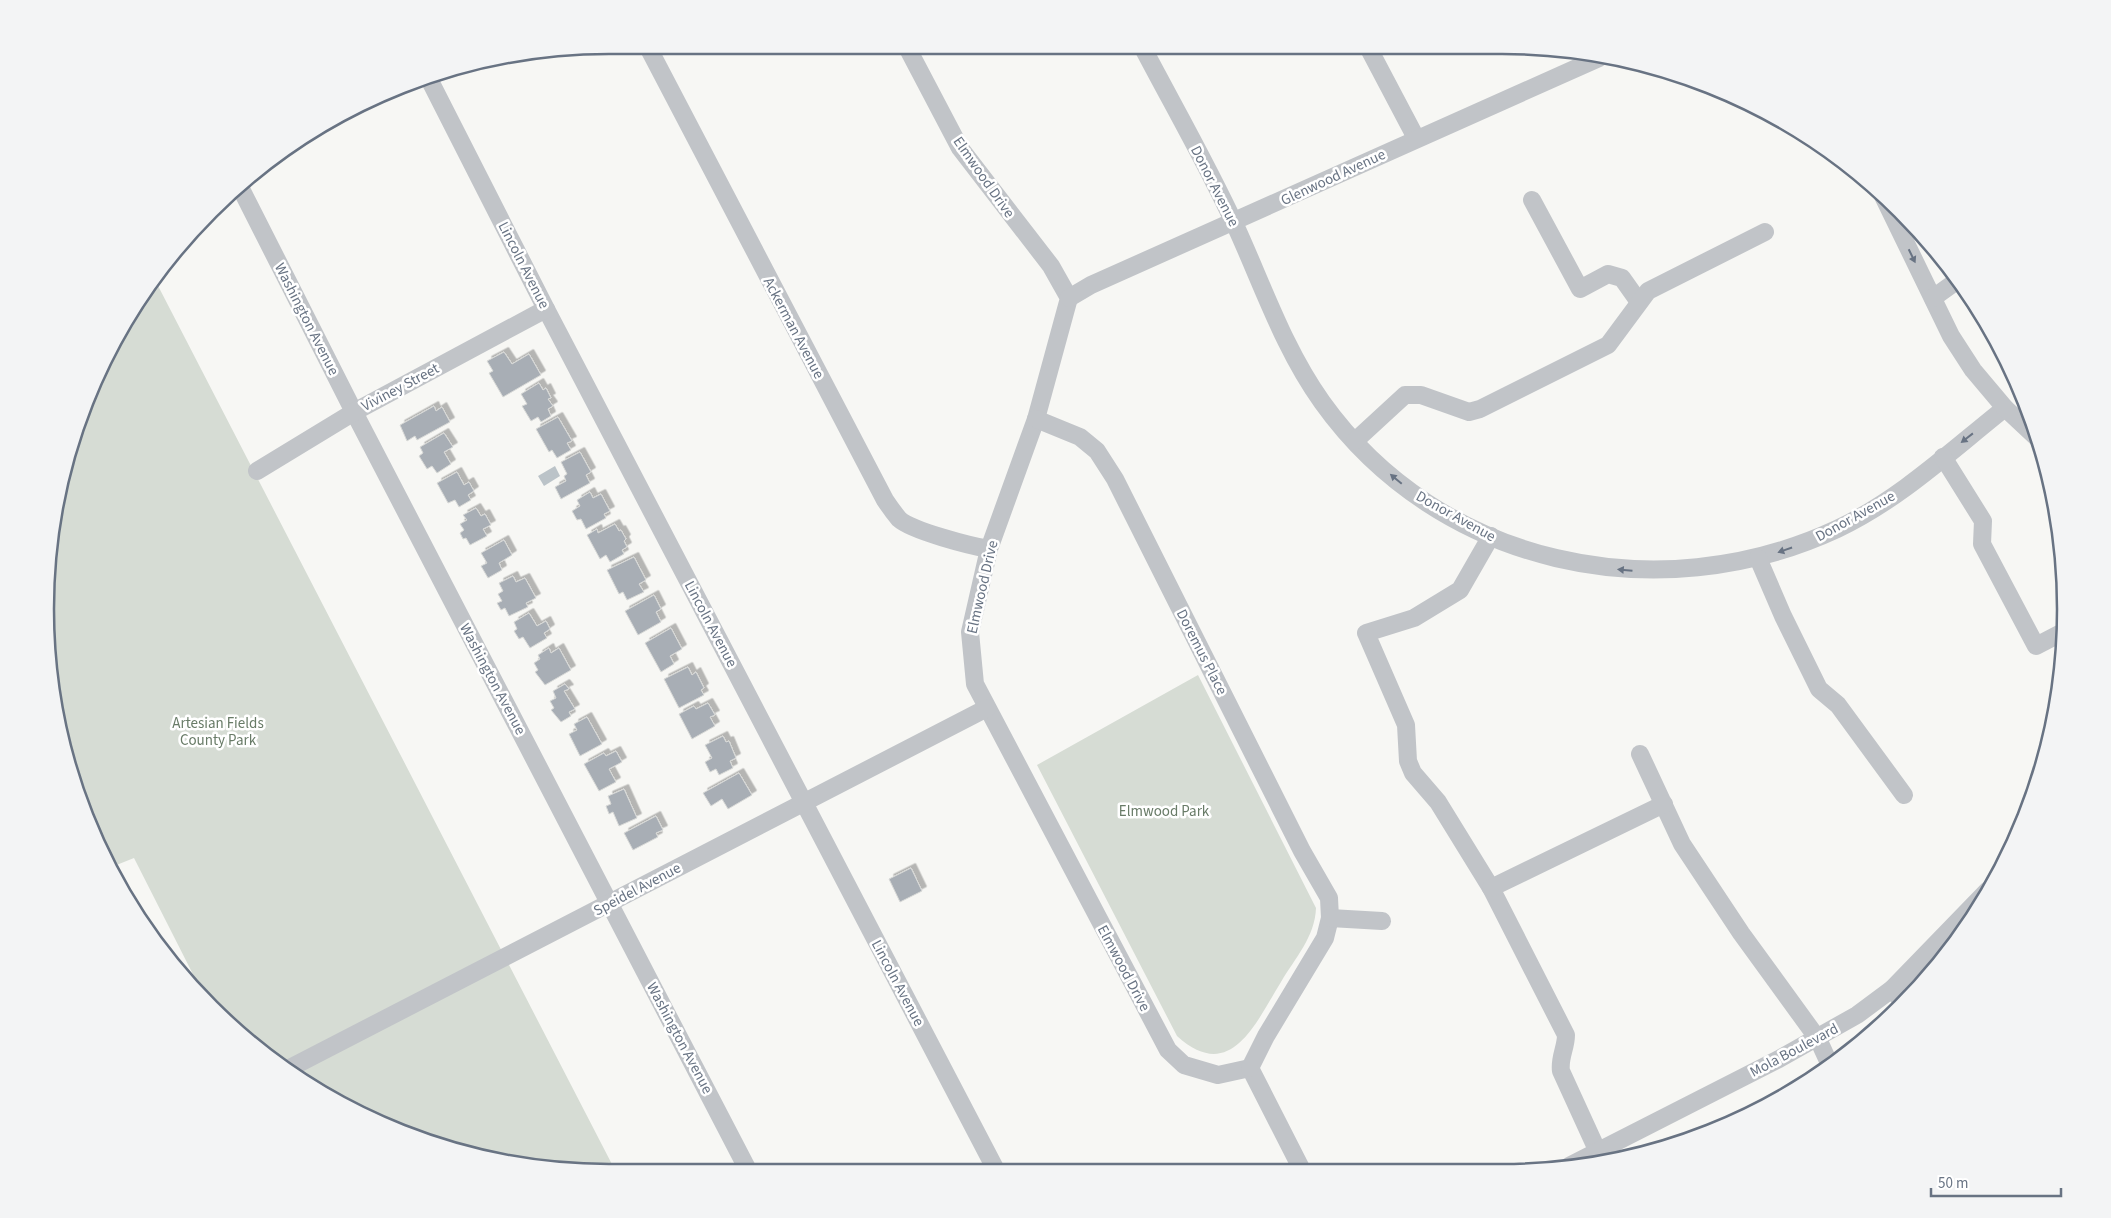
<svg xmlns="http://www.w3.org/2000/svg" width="2111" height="1218" viewBox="0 0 2111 1218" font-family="'Source Sans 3',sans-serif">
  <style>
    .green { fill: #d6dcd4 }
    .water { fill: #bbc3c8 }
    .building { fill: #a8aeb5; stroke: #d8d9d7; filter: url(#shadow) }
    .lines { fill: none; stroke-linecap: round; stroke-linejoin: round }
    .minor { stroke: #c1c4c8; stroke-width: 18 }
    .oneway { fill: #687383 }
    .labels { text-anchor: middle; stroke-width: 5; stroke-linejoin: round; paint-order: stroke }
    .street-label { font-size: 15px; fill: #687383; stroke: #fff }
    .park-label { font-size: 15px; fill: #687b67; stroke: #fff }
    .rim { fill: none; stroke: #687383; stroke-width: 2.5 }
  </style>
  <defs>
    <filter id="shadow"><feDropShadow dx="4.5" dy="-4.5" stdDeviation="0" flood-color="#0004"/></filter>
  </defs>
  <rect width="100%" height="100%" fill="#f7f7f4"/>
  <g class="green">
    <path d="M 154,278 L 616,1172 L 572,1172 L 427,1143 L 296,1078 L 205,998 L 134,858 L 109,868 L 88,825 L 56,719 L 46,646 L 50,536 L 64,463 L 103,360 L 140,295 Z"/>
    <path d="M 1198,675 L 1316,908 C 1315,937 1295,958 1281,982 C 1256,1022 1231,1085 1177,1036 L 1037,765 Z"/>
  </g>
  <path class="water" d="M 555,466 L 560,476 L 544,486 L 538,476 Z"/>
  <g class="building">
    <path d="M 504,352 L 512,364 L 529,354 L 541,375 L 503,397 L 489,373 L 493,371 L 487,361 Z"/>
    <path d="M 539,383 L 543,390 L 546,388 L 551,398 L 548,399 L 553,406 L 548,409 L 551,416 L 541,422 L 538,417 L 531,421 L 522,406 L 527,404 L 521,394 Z"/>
    <path d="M 434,406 L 436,411 L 442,407 L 450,422 L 417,440 L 415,436 L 407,441 L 400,425 Z"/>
    <path d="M 558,417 L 572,441 L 567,443 L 571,450 L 557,458 L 552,450 L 549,452 L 536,429 Z"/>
    <path d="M 444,433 L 453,447 L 444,452 L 451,464 L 437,473 L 432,466 L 427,469 L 419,456 L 423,453 L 420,447 Z"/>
    <path d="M 580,452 L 591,472 L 586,475 L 590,483 L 561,499 L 555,487 L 566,481 L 564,476 L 567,474 L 561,462 Z"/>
    <path d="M 457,472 L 464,485 L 469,482 L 474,491 L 468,495 L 471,500 L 459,507 L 455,500 L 448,503 L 437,483 Z"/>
    <path d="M 590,492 L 593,498 L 601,494 L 610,511 L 604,514 L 606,518 L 586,529 L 581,519 L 577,520 L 572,511 L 580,506 L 577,500 Z"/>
    <path d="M 476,508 L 481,516 L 485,514 L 491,525 L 483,529 L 487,536 L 470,545 L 466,538 L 463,539 L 460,533 L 464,530 L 460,524 L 467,520 L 463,515 Z"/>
    <path d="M 615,524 L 619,531 L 621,530 L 626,539 L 624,541 L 627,547 L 622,550 L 624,554 L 610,562 L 606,555 L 600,559 L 587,535 L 597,529 L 598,533 Z"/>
    <path d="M 504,540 L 512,555 L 499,563 L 502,570 L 488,578 L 481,566 L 487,563 L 481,553 Z"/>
    <path d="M 634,557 L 646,580 L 639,584 L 644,592 L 627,600 L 623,592 L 619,594 L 607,570 Z"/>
    <path d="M 513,576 L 516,582 L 525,578 L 536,598 L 526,603 L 528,607 L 509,616 L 505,608 L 501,610 L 497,603 L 502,601 L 498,594 L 503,591 L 499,583 Z"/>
    <path d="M 654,595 L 661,609 L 656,612 L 661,622 L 638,635 L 625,611 Z"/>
    <path d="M 529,613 L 537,626 L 546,621 L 550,629 L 544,633 L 547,638 L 530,648 L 523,637 L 519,639 L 514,631 L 517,629 L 514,622 Z"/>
    <path d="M 671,628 L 682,649 L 670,656 L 674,664 L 661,672 L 645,643 Z"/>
    <path d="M 549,648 L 551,653 L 559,648 L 571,670 L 545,685 L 535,672 L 538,670 L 534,663 L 540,659 L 538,655 Z"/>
    <path d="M 688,667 L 692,675 L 696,672 L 704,688 L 701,690 L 704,695 L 679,708 L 664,679 Z"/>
    <path d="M 565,684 L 569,689 L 564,691 L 575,709 L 569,712 L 571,716 L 561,722 L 551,710 L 554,708 L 550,701 L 556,698 L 553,691 Z"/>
    <path d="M 708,703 L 715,715 L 710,717 L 715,726 L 692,739 L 679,714 L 694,706 L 696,709 Z"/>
    <path d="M 587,717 L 602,744 L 580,756 L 569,734 L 577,730 L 574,724 Z"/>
    <path d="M 723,736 L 726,742 L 729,741 L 736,758 L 730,761 L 733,768 L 719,775 L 716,769 L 710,772 L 705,762 L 712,758 L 705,745 Z"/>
    <path d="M 616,751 L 622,762 L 609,769 L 616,782 L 599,791 L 584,764 L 604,753 L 606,756 Z"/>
    <path d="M 739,773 L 752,795 L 728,809 L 722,799 L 711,806 L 703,793 Z"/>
    <path d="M 624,789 L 637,818 L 619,826 L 613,812 L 609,814 L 606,806 L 611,804 L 608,796 Z"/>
    <path d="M 656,816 L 663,830 L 656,833 L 658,837 L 633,850 L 624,833 Z"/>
    <path d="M 911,868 L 922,891 L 900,902 L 889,879 Z"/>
  </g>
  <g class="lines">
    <g class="minor">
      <path d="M 1368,47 L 1416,138"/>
      <path d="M 1143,48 C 1174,107 1208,166 1236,227 C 1263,286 1284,349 1322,402 C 1439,566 1658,612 1837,529 C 1899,500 1952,450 2005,408"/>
      <path d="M 649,49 L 885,500 C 889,506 894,513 899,519 C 912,531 971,546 989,549"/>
      <path d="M 908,49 L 960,148 L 1051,266 L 1069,298 L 1036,419 L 989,549 L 970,632 L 975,684 L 1168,1050 L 1184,1065 L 1218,1075 L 1250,1068 L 1303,1172"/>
      <path d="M 427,75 L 546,309 L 997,1172"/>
      <path d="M 239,185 L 354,412 L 749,1172"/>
      <path d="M 1883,196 L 1951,336 L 1973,370 L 2005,408 L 2036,437"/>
      <path d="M 1532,200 L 1580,289 L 1608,274 L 1622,278 L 1639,302"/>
      <path d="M 1069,298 L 1091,285 L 1599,58"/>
      <path d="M 1933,298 L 1958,280"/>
      <path d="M 1036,419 L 1080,437 L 1097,451 L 1115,479 L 1302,851 L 1329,898 L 1330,918 L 1325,938 L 1266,1036 L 1250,1068"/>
      <path d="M 1355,441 L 1405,395 L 1421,395 L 1469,412 L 1480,409 L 1608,345 L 1648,291 L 1765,232"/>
      <path d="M 1943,457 L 1983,521 L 1982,544 L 2036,646 L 2063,632"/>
      <path d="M 257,471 L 354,412 L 546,309"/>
      <path d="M 1491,536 L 1460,590 L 1414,618 L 1366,633 L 1406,725 L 1408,761 L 1413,773 L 1438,802 L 1491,888 L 1566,1035 C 1566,1048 1559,1058 1561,1071 L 1598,1152"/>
      <path d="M 1758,558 L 1783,616 L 1819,689 L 1838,705 L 1904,795"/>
      <path d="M 1640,754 L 1682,844 L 1741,933 L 1818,1039 L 1829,1063"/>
      <path d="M 1491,888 L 1664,804"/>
      <path d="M 1330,918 L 1382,921"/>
      <path d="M 1892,989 L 1904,1004"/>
      <path d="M 286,1070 L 987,708"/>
      <path d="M 1569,1166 L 1779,1059 L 1857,1015 L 1892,989 L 1988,890"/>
    </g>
  </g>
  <defs><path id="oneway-solid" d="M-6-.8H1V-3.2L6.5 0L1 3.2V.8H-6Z" transform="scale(1.25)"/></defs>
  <g class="oneway">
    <use href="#oneway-solid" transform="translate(1912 256) rotate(64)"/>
    <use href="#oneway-solid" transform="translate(1967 438) rotate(142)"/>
    <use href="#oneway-solid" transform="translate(1396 479) rotate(-140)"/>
    <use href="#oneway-solid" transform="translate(1785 550) rotate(161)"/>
    <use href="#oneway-solid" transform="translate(1625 570) rotate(-175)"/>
  </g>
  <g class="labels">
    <g class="street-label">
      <text transform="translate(984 177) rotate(55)" y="5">Elmwood Drive</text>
      <text transform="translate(1333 177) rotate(-25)" y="5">Glenwood Avenue</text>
      <text transform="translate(1215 186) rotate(63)" y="5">Donor Avenue</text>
      <text transform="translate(524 265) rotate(63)" y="5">Lincoln Avenue</text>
      <text transform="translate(307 319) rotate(63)" y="5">Washington Avenue</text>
      <text transform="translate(794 328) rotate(62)" y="5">Ackerman Avenue</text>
      <text transform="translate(400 387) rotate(-28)" y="5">Viviney Street</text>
      <text transform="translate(1456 516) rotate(29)" y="5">Donor Avenue</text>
      <text transform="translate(1855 516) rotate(-29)" y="5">Donor Avenue</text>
      <text transform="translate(982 587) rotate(-77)" y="5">Elmwood Drive</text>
      <text transform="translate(711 624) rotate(62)" y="5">Lincoln Avenue</text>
      <text transform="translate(1202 652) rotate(63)" y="5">Doremus Place</text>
      <text transform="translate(493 679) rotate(62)" y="5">Washington Avenue</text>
      <text transform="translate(637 889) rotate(-28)" y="5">Speidel Avenue</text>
      <text transform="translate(1124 968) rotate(62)" y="5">Elmwood Drive</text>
      <text transform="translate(898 983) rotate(62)" y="5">Lincoln Avenue</text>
      <text transform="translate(680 1038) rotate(62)" y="5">Washington Avenue</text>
      <text transform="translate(1794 1050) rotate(-28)" y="5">Mola Boulevard</text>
    </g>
    <g class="park-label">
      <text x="218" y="728">Artesian Fields<tspan x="218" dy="17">County Park</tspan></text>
      <text x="1164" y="816">Elmwood Park</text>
    </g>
  </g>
  <path d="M0 0H2111V1218H0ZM609 54H1502A555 555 0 0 1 2057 609V609A555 555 0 0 1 1502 1164H609A555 555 0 0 1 54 609V609A555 555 0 0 1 609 54Z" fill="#f3f4f5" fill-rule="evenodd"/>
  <path class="rim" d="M609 54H1502A555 555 0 0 1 2057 609V609A555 555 0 0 1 1502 1164H609A555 555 0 0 1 54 609V609A555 555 0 0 1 609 54Z"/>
  <path d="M1931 1188v8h130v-8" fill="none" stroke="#687383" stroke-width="2.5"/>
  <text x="1938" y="1188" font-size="15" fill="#687383" stroke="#ffffff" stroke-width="4" paint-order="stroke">50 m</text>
</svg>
